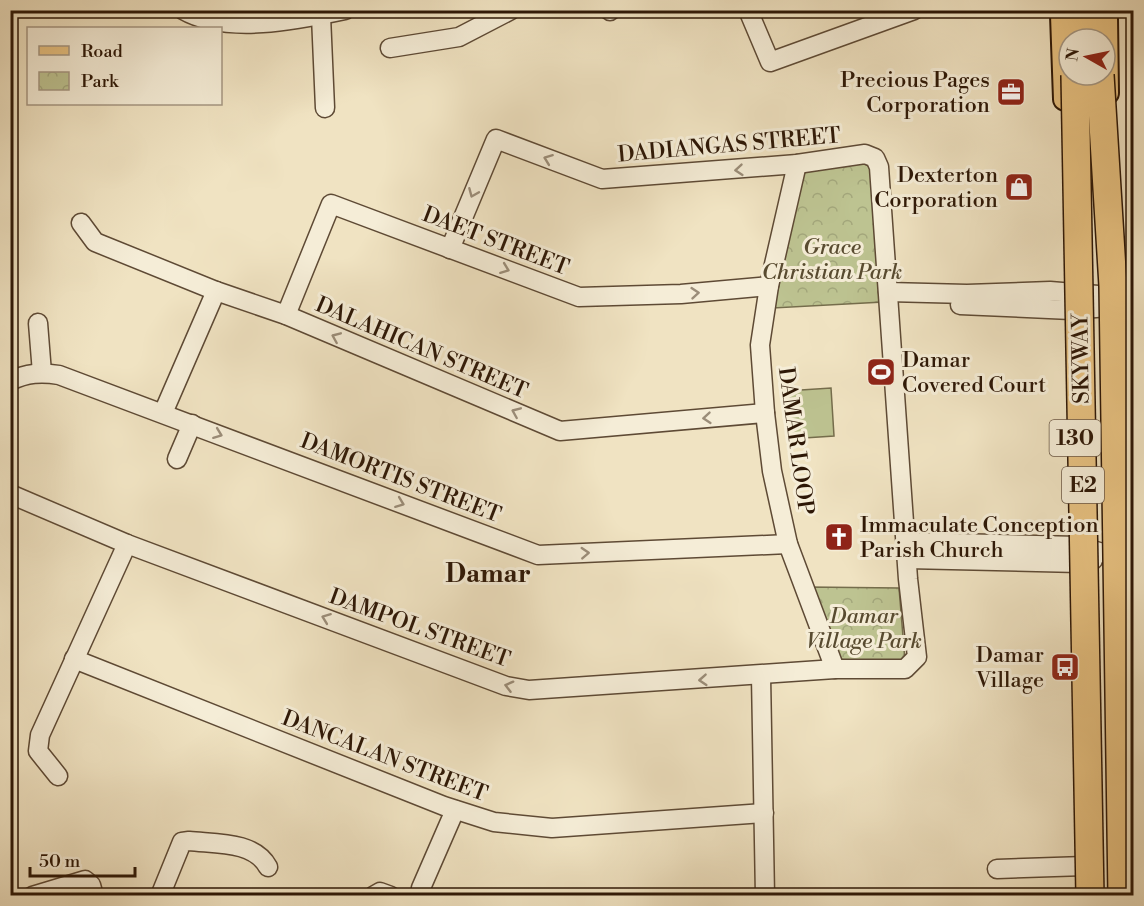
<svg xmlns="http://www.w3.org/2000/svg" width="1144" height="906" viewBox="0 0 1144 906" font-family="'Libre Bodoni',serif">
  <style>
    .park { fill: url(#park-crowns); stroke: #756d4c; stroke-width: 1.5 }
    .pitch { fill: #bdc391; stroke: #756d4c; stroke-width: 1.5 }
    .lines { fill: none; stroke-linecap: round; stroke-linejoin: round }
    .minor-casing { stroke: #5e4a35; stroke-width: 21 }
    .major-casing { stroke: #2d1706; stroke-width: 26 }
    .highway-casing { stroke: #2d1706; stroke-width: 30 }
    .minor { stroke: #f5edd7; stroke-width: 18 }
    .major { stroke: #e8c281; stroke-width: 22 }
    .highway { stroke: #e8c281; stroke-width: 27 }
    .highway-bridge-casing { stroke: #2d1706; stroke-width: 30; stroke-linecap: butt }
    .highway-bridge { stroke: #e8c281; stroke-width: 27 }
    .oneway { stroke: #9b8d79 }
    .labels { text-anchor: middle; stroke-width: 6; stroke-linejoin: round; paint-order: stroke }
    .shield { fill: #f5edd7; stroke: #695745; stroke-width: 1.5 }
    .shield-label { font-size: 21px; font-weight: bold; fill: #2d1706 }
    .poi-label { font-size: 22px; fill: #2d1706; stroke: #f5edd7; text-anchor: end }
    .street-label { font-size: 22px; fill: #2d1706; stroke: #f5edd7 }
    .park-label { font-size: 22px; font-style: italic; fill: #584b30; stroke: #f5edd7 }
    .quarter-label { font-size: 26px; font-weight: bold; fill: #2d1706; stroke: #f5edd7 }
  </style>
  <defs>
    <pattern id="park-crowns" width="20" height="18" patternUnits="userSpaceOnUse" patternTransform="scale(1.5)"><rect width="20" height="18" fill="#bdc391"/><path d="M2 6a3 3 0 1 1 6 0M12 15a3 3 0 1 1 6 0" fill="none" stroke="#a3a77c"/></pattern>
  </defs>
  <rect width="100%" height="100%" fill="#f0e3c2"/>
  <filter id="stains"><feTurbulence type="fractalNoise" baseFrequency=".00333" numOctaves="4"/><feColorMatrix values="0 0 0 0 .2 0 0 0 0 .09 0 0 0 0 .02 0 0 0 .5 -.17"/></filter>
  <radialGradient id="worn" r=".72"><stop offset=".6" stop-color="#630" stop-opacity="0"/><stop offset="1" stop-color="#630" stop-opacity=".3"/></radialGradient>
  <g class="park">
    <path d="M 864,163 L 873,170 L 883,302 L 773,308 L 803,172 Z"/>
    <path d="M 808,587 L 899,588 L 905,661 L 843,671 Z"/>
  </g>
  <path class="pitch" d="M 831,388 L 834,436 L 789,439 L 786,391 Z"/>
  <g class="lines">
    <g class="minor-casing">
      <g id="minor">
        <path d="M 183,10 C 226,35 298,20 345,10"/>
        <path d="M 610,10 L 610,11"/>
        <path d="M 748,10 L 770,62 L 914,10"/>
        <path d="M 321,16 L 325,108"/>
        <path d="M 390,48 L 459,37 L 511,10"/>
        <path d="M 797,164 L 769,286 L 760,345 L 765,413 L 772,471 L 788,544 L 835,669"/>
        <path d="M 81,223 L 95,242 L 216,291 L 286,315 L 560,431 L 765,413"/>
        <path d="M 888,292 L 967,294 L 1050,291 L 1134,298"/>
        <path d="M 960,305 L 1071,310 L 1108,307 L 1123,301"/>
        <path d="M 286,315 L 331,204 L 579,297 L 681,294 L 769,286"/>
        <path d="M 38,323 L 42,373"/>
        <path d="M 10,381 C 27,373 41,372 59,375 L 538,555 L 788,544"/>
        <path d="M 163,413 L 216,291"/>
        <path d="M 177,459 L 192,424"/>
        <path d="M 10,494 L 127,544 L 506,686 L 529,690 L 835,669 L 905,669 L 917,657 L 908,579 L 879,167 L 875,158 L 865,154 L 797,164 L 602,179 L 496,139 L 450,249"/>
        <path d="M 906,542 L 1078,546 L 1110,555"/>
        <path d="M 907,559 L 1079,563 L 1093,560"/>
        <path d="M 74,659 L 444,806 L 494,822 L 552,828 L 764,813"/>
        <path d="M 761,676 L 765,896"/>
        <path d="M 58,776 L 38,751 L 40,735 L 127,544"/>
        <path d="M 997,869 L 1085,866"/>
        <path d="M 32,896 L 85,880 L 91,885 L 94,896"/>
        <path d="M 160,896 L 182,842 L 189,841 C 216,844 254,841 268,867"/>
        <path d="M 373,896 L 380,892 L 391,896"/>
        <path d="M 423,896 L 421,888 L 455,810"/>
      </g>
    </g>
    <g class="major-casing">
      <g id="major">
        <path d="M 1062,15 L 1065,99"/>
        <path d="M 1106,18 L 1107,93"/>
      </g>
    </g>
    <g class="highway-casing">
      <g id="highway">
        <path d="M 1074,10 L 1075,39"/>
        <path d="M 1098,10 L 1098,39"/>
      </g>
    </g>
    <use href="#minor" class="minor"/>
    <use href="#major" class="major"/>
    <use href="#highway" class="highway"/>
    <g class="highway-bridge-casing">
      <g id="highway-bridge">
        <path d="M 1075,75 L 1090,896"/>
        <path d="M 1100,75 L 1113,286 L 1122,896"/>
      </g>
    </g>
    <use href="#highway-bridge" class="highway-bridge"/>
  </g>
  <defs><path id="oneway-chevron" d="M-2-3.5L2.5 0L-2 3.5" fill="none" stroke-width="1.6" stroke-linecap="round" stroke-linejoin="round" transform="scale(1.5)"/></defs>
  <g class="oneway">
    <use href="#oneway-chevron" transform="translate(548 159) rotate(-159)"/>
    <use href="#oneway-chevron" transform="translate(739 170) rotate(175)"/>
    <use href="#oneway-chevron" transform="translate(473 193) rotate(113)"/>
    <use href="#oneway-chevron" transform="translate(505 269) rotate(21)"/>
    <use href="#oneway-chevron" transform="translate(695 293) rotate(-5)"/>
    <use href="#oneway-chevron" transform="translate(336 337) rotate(-157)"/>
    <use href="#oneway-chevron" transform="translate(516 412) rotate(-157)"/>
    <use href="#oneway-chevron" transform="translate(707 418) rotate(175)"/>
    <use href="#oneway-chevron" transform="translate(218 434) rotate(21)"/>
    <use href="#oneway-chevron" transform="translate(400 503) rotate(21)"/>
    <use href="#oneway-chevron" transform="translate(585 553) rotate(-3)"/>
    <use href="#oneway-chevron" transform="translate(326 618) rotate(-159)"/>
    <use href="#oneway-chevron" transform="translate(703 680) rotate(176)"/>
    <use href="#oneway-chevron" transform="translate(509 686) rotate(-165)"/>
  </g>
  <defs>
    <g id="office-square" transform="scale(1.5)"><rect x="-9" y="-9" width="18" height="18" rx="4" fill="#8f2418" stroke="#f5edd7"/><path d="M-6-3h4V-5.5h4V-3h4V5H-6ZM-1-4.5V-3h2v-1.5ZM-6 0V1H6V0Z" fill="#fff"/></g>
    <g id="shop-square" transform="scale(1.5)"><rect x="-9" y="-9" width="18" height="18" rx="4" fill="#8f2418" stroke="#f5edd7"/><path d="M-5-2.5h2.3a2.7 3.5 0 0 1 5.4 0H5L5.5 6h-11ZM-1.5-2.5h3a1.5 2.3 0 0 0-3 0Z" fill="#fff"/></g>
    <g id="stadium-square" transform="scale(1.5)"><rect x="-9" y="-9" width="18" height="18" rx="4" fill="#8f2418" stroke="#f5edd7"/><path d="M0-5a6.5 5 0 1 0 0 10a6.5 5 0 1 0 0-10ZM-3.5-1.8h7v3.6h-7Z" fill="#fff"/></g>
    <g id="church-square" transform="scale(1.5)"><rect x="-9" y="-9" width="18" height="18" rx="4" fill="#8f2418" stroke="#f5edd7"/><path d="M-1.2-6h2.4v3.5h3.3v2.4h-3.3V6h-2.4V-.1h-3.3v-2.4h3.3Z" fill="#fff"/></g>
    <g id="bus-square" transform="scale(1.5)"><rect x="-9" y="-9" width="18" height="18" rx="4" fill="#8f2418" stroke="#f5edd7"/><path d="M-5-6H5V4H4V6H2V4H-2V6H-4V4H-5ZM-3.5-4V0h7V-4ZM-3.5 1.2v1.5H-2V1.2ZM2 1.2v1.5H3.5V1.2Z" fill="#fff"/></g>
  </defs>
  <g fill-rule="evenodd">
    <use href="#office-square" x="1011" y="92"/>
    <use href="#shop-square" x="1019" y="187"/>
    <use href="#stadium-square" x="881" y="372"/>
    <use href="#church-square" x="839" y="537"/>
    <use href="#bus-square" x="1065" y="667"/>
  </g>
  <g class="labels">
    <g class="shield">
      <rect x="1049.5" y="420" width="51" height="36" rx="4.5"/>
      <rect x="1062" y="467" width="42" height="36" rx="4.5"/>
    </g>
    <g class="shield-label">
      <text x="1075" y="445">130</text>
      <text x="1083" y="492">E2</text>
    </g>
    <g class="poi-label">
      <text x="990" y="87">Precious Pages<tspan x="990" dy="25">Corporation</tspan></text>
      <text x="998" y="182">Dexterton<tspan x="998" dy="25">Corporation</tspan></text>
      <text x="902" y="367" text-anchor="start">Damar<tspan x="902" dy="25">Covered Court</tspan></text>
      <text x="860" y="532" text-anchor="start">Immaculate Conception<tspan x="860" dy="25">Parish Church</tspan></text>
      <text x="1044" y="662">Damar<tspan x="1044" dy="25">Village</tspan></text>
    </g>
    <g class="street-label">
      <text transform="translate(729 144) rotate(-5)" y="8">DADIANGAS STREET</text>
      <text transform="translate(496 240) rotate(21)" y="8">DAET STREET</text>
      <text transform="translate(422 347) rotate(23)" y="8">DALAHICAN STREET</text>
      <text transform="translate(1080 359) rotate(-91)" y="8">SKYWAY</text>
      <text transform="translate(797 441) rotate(82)" y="8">DAMAR LOOP</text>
      <text transform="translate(401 477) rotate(21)" y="8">DAMORTIS STREET</text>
      <text transform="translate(420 627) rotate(20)" y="8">DAMPOL STREET</text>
      <text transform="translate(385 755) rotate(21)" y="8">DANCALAN STREET</text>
    </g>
    <g class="park-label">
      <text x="832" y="254">Grace<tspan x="832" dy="25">Christian Park</tspan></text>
      <text x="864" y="623">Damar<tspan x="864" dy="25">Village Park</tspan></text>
    </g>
    <g class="quarter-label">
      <text x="488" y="582">Damar</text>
    </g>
  </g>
  <rect width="1144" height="906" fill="none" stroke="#f0e3c2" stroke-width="36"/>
  <rect x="12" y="12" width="1120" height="882" fill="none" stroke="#2d1706" stroke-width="3"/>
  <rect x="18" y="18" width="1108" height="870" fill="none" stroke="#2d1706" stroke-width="1.5"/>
  <rect x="27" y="27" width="195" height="78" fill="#f5edd7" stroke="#a59783" stroke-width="1.5"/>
  <rect x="39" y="46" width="30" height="9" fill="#e8c281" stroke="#a59783" stroke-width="1.5"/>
  <text x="81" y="57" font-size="18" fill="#2d1706">Road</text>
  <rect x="39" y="72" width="30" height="18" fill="url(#park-crowns)" stroke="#a59783" stroke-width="1.5"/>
  <text x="81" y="87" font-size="18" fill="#2d1706">Park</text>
  <g transform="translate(1087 57) rotate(279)"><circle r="28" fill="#f5edd7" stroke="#a59783" stroke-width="1.5"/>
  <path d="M0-4.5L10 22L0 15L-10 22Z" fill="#8f2418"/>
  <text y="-9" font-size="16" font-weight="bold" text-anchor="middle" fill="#2d1706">N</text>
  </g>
  <path d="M30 867v9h105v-9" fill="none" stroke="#2d1706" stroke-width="3"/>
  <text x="39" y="867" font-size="18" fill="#2d1706" stroke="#f5edd7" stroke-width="4.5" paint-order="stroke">50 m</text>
  <rect width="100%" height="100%" filter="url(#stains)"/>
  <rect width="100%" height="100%" fill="url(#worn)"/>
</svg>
